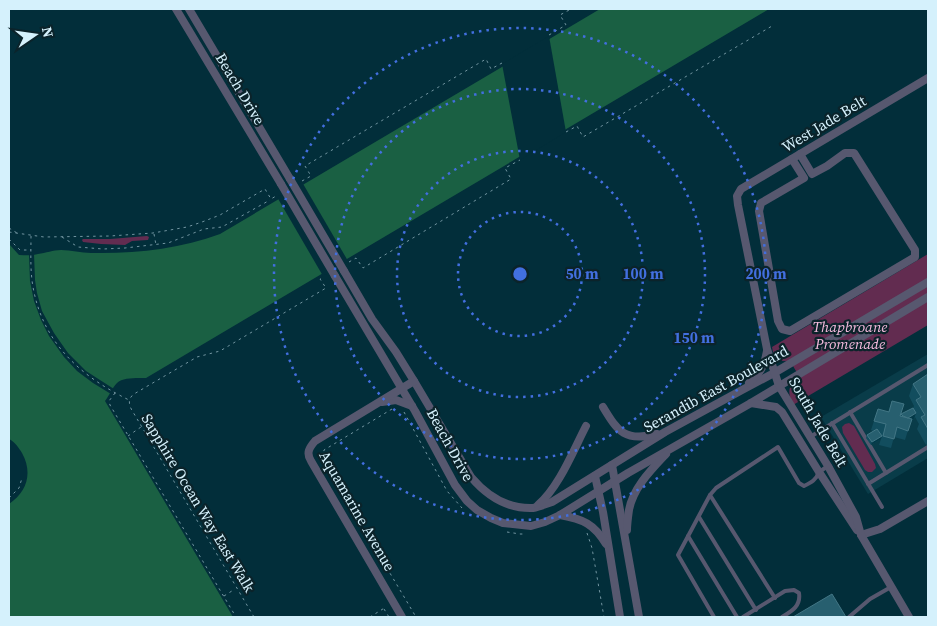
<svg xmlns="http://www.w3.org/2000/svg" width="937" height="626" viewBox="0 0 937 626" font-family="'Source Serif 4',serif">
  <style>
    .built { fill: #093c49 }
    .green { fill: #622c50 }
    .water { fill: #1a6043 }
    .pier { fill: #022e3a }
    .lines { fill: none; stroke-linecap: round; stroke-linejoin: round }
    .path { stroke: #7295a1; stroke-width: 1; stroke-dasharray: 2.5 4; stroke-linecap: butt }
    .lane { stroke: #57586f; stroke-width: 4 }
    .street { stroke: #57586f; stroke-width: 8 }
    .street-bridge { stroke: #57586f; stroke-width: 8 }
    .wall { fill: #124d5e }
    .shaded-wall { fill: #033948 }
    .building { fill: #275f6f; stroke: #427685 }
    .ring { fill: none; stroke: #426fdf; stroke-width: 2.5; stroke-dasharray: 2.5 5 }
    .labels { text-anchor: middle; stroke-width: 4.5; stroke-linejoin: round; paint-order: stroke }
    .street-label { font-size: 15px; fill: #d5f1fc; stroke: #0b232a }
    .park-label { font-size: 15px; font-style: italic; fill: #f4badd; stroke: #0b232a }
    .centre { fill: #426fdf; stroke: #0b232a; stroke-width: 2.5 }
    .ring-label { font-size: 15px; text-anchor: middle; font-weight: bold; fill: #426fdf; stroke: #0b232a; stroke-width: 4.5; stroke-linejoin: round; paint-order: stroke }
  </style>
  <rect width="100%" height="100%" fill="#022e3a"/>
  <path class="built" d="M 928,354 L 928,458 L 868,494 L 821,417 Z"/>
  <g class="green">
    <path d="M 147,236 L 149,237 L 148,240 L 132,241 L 125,245 L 101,244 L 83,242 L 82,240 L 83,239 L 110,239 Z"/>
    <path d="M 928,254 L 928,325 L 793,405 C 787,391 788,386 799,376 L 790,361 C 777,362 774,359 772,347 Z"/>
    <path d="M 849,423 L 854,426 L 875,464 L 876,468 L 872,472 L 868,472 L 865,470 L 843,433 L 842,427 L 845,424 Z"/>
  </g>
  <path class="water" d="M 600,9 L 769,9 L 146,378 C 138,378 123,377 117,383 C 112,388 109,396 105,401 L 233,617 L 9,617 L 9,504 C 27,492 33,473 22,453 C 19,448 15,442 9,439 L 9,244 L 19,255 C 25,255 32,256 38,254 C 46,253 53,250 61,250 C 71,250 81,253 91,253 C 134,254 180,249 220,234 Z"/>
  <g class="pier">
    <path d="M 549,36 L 566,132 L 520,160 L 502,64 Z"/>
    <path d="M 302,182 L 348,261 L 323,276 L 277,197 Z"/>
    <path d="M 29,254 L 34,254 L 35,280 L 37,293 L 42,311 L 54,333 L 68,353 L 86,371 L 114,389 L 111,394 L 93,383 L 77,371 L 64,357 L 49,336 L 41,320 L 34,301 L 30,281 Z"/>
  </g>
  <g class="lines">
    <g class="path">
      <path d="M 549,35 L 566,25 L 560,15 L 571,9"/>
      <path d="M 566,132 L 577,126 L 583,137 L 772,26"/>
      <path d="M 302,181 L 311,176 L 305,166 L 486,59 L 491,69 L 502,63"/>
      <path d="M 9,228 L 17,233"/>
      <path d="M 9,232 L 44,237 L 110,236 L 153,233 L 187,227 L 202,222 L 220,215 L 265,189 L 271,199 L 276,196"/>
      <path d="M 154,234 L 156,245"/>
      <path d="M 31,236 C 31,253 30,270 33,287 C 43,343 80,376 129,400"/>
      <path d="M 62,237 L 78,247 L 103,249 L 125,248 L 168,243 L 204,229 L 222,227 L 270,200"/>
      <path d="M 9,239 L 20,250 L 31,250"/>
      <path d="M 349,262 L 356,258 L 363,268 L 511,179 L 505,168 L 520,160"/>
      <path d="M 115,393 L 109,401 L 110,405 L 236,617"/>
      <path d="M 392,409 L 324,450 L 323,456 L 324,462 L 416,617"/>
      <path d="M 404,412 L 447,491 L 462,508"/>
      <path d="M 128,436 L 141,427"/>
      <path d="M 9,498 L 19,488 L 22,478"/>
      <path d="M 507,532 L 520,534 L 525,534"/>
      <path d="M 587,533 L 592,548 L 604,617"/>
      <path d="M 224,596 L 235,589"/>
      <path d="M 384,609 L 389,617"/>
      <path d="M 254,617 L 133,412 C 129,406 127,399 134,394 L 197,357 L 220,351 L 326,288 L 320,279 L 324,277"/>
      <path d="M 370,617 L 386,607"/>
    </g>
    <g class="lane">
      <path d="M 850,412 L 886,473"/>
      <path d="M 832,423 L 882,507"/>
      <path d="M 810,437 L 928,365"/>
      <path d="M 868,484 L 928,447"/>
      <path d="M 710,495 L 678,555 L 714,617"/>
      <path d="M 699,517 L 756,610"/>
      <path d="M 688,536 L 737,617"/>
      <path d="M 775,598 L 710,495 L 716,488 L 778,447 L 799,483 L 804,486 C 812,482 816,480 819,472 L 828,466"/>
      <path d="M 743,617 L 785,591 L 794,590 L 799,593 C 801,606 792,611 782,617"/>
      <path d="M 849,617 L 870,599 L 891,587"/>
    </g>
    <g class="street">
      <path d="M 176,9 L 281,184"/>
      <path d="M 189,9 L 290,179"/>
      <path d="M 792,159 L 804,178 L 761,203 L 759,211 L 778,321 L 782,329 L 790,331 L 915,257 L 915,250 L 854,153 L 845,153 L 827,166 L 812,174 L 800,154"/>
      <path d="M 344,271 L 372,319 L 396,352 L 414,381 L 471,477 C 487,496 507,509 533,508 C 539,507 546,504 552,502 L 665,432 L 742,390 L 774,373 L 928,282"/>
      <path d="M 335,276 L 415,411 L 455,485 L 467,501 L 477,510 L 491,518 L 503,523 L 531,526 L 545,522 L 560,515 L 628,473 L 751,403 L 928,297"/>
      <path d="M 749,383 C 761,372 764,367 767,351"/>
      <path d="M 382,402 L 396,400 L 412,406"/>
      <path d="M 751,403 L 776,407 L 782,412 L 819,472 L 857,530"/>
      <path d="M 603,407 C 618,432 625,442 657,434"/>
      <path d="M 612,465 L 639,617"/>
      <path d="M 595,476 L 603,512 L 620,617"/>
      <path d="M 538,505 C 559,487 573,451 586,426"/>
      <path d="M 560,515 C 583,519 594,524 606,544"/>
      <path d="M 627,530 C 627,524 628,517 629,510 C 633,488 651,470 666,454"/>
      <path d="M 861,535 L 880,529 L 928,501"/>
      <path d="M 402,617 L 311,461 C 306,453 309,448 315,441 L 414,381"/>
      <path d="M 909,617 L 861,535 L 856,517 L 828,466 L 779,386 L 767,349 L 738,205 L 737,196 L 741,189 L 928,78"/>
    </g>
    <g class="street-bridge">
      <path d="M 290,179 L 344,271"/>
      <path d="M 281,184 L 335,276"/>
    </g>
  </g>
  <path class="wall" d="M 928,374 L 928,444 L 926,445 L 917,429 L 919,424 L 915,417 L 914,419 L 911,421 L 905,440 L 894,437 L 891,448 L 879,445 L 881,439 L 871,445 L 866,438 L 867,435 L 873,431 L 871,430 L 878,409 L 888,412 L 892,401 L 901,414 L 913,408 L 914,406 L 909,396 L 913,384 Z"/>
  <g class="shaded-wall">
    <path d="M 916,413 L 914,419 L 902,426 L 904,419 Z"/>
    <path d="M 882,436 L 881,439 L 871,445 L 872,442 Z"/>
  </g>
  <g class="building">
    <path d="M 928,374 L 928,429 L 921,417 L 925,415 L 916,400 L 921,397 L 913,384 Z"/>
    <path d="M 892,401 L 904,404 L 900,416 L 912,419 L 908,431 L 897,427 L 894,439 L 883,436 L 886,424 L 874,421 L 878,409 L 889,412 Z"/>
    <path d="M 913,408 L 916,413 L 908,418 L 903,416 L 901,414 Z"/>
    <path d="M 877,429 L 882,436 L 872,442 L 867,435 Z"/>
    <path d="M 832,594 L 846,617 L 793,617 Z"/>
  </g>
  <g class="ring">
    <circle cx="520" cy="274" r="62"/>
    <circle cx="520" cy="274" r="123"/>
    <circle cx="520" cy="274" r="185"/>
    <circle cx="520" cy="274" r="246"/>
  </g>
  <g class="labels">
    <g class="street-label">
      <text transform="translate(240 89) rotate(59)" y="5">Beach Drive</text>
      <text transform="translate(824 124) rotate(-31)" y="5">West Jade Belt</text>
      <text transform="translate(716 389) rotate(-29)" y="5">Serandib East Boulevard</text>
      <text transform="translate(818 422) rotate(60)" y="5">South Jade Belt</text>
      <text transform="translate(450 445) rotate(61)" y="5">Beach Drive</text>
      <text transform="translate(198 503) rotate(59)" y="5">Sapphire Ocean Way East Walk</text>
      <text transform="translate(357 511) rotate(60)" y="5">Aquamarine Avenue</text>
    </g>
    <g class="park-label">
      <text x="850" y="332">Thapbroane<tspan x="850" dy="17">Promenade</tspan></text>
    </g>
  </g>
  <circle cx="520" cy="274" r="8" class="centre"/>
  <g class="ring-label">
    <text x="582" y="279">50 m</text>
    <text x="643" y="279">100 m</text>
    <text x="766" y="279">200 m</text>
    <text x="694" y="343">150 m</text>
  </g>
  <rect width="937" height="626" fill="none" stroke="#d5f1fc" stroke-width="20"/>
  <g transform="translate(35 35) rotate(77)" stroke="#0b232a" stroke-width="4" paint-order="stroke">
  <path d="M0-4L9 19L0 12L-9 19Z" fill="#d5f1fc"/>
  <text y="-8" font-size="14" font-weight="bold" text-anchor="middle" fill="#d5f1fc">N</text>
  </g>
</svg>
